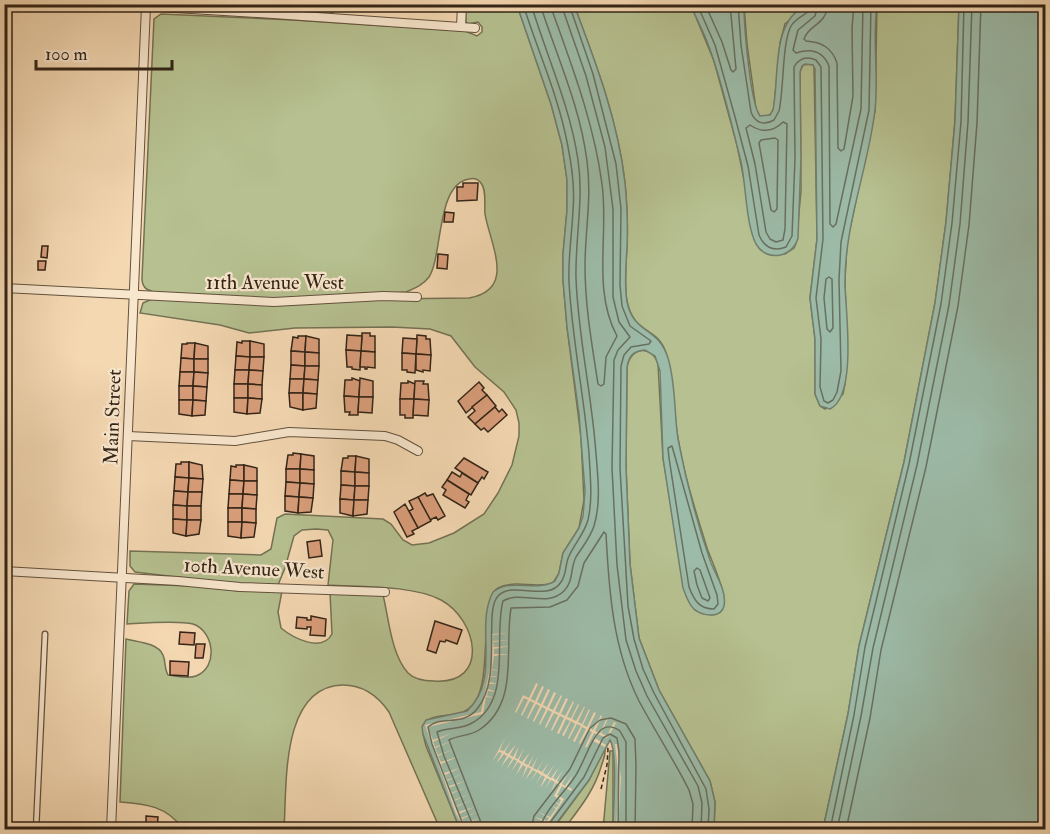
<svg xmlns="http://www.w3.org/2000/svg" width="1050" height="834" viewBox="0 0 1050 834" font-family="'IM FELL Double Pica',serif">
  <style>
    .green { fill: #b6c090; stroke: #747254; stroke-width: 1.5 }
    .water { fill: #9cbba8; stroke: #727f6e; stroke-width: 1.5 }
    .pier { fill: #f4d8b2 }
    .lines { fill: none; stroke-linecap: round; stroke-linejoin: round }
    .shore { stroke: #687060; stroke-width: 1.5 }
    .building { fill: #da9e7b; stroke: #332417; stroke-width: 1.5 }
    .lane-casing { stroke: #63513e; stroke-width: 7 }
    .street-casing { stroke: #63513e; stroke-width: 10 }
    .path { stroke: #332417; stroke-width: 1.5; stroke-dasharray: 4.5 3; stroke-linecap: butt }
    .lane { stroke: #f8e6cd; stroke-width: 4.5 }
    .street { stroke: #f8e6cd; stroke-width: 8 }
    .labels { text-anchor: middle; stroke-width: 4.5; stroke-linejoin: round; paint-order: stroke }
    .street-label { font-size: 20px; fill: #332417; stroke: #f8e6cd }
  </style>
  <rect width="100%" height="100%" fill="#f4d8b2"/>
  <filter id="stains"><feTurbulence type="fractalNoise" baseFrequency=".00333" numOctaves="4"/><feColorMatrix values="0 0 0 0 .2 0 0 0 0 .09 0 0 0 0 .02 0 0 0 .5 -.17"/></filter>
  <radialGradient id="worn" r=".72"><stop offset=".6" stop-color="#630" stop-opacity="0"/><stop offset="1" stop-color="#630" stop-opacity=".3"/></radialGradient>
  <g class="green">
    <path d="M 252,5 L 334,5 L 332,16 L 289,13 Z"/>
    <path d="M 465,5 L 517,5 L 551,104 L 562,145 L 567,180 L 567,210 L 563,254 L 563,280 L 567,327 L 581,437 L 584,500 L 579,528 L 563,553 L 559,573 L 553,583 C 535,589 515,579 498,588 C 478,599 493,676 475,702 C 461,723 435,708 423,725 L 423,734 L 426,746 L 460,829 L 440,829 L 389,712 C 378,696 364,685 343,685 C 280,686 287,787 284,829 L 183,829 C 167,806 146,804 120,802 L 126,639 C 138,642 158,643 163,655 C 166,662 164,668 168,675 C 177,676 188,679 196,676 C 219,667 214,631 193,624 C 178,620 144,623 127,624 L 129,591 L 134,584 L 192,586 L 240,591 L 282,591 L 278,612 L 281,628 C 293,638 322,653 332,634 L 330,592 L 383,595 C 389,619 391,654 408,673 C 415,680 425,681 434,681 C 490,685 478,620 441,600 C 413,585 360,587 328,585 L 333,540 L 328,530 L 316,529 L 302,530 L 294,536 L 285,568 L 278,585 L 236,584 L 135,572 L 130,566 L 130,551 L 261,555 L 271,549 L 277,518 L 285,514 L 383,519 L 391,524 L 403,540 L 412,545 L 429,543 L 454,533 L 484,514 L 498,493 L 512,465 L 519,436 L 519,423 L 516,410 L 504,392 L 475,367 L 451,336 L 430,329 L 392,327 L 295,328 L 249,333 L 220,325 L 140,313 L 143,303 L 152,299 L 270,305 L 382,299 L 469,298 C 517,290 490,244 485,214 C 484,205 487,191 481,183 C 478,179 473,178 469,179 C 436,184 443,255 429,277 C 423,285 415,288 406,292 L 284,300 L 154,292 C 146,290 142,287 142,278 L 154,19 L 161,14 L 293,20 L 465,31 L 477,36 L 482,32 L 482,27 L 478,22 L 468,24 L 466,22 Z"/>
    <path d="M 574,5 L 691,5 L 714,61 L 737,145 L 746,189 L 785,254 L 794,248 L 796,243 L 801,191 L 800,72 L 803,65 L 811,64 L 814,66 L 817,239 L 810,298 L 815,339 L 815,394 L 820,406 L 825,409 L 843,394 L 845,384 L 847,356 L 845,280 L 847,243 L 875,111 L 877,5 L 959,5 L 955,121 L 946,222 L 935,303 L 904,462 L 859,646 L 848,714 L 823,829 L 714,829 L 715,802 L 710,781 L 659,690 L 639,638 L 630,564 L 626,467 L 627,367 C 631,346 652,345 658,364 L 663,458 L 686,595 L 695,610 C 700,613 710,616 716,614 C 736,608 711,561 707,548 C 696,512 684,476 678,438 C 673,410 674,381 666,353 C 657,325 634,336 627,301 C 624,283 626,265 627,247 C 628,226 627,204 625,183 C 618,121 596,63 574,5 Z"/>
    <path d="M 744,5 L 808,5 L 785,24 L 780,43 L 774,107 L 772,113 L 766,117 L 760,116 L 756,109 L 747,44 Z"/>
    <path d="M 605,748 C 606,756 603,760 601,767 C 594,791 579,809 564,829 L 552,830 L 589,780 Z"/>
    <path d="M 610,751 L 613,751 L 613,829 L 603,830 Z"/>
  </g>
  <g class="water">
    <path d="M 517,5 L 574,5 C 596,63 618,121 625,183 C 627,204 628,226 627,247 C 626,265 624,284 627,302 C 634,335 658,326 668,358 C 676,384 674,413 678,439 C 686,481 697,523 711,563 C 716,575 727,592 724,606 C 721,619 702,616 694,609 C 688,604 686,595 683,588 L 663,458 L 660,371 L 655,356 L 645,350 C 634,351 629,355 627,367 L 626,467 L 630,564 L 639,638 L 659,690 L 710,781 L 715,802 L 714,829 L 613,829 C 613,811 618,753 610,740 L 589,780 L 552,829 L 460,830 L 423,734 L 422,727 L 426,720 L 467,711 C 502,678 474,627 493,592 C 511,577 536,593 555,581 L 559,573 L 563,553 L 579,528 L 583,516 L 585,491 L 579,414 L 567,327 L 563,280 L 563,254 L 567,210 L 567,180 L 562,145 L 551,104 Z"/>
    <path d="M 691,5 L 744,5 C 744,24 750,103 760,116 L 770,115 L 773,110 C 780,76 770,21 807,5 C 814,2 865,4 877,5 C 872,40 879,75 875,110 C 868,170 844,224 845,286 C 846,313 857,396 830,409 L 820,406 L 815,394 L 815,339 L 810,298 L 817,239 L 815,69 L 813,65 L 805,64 L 802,66 L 800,72 L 801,158 L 798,238 C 793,257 767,263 756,244 C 746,225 746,185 741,162 C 732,126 722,81 709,47 C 704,32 696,19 691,5 Z"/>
    <path d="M 959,5 L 1045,5 L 1045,829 L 823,829 L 848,714 L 859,646 L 904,462 L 935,303 L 946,222 L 955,121 Z"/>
  </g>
  <g class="pier">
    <path d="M 509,633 L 493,635 L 493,641 L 510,640 L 493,642 L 494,647 L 510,646 L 494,649 L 494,654 L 511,654 L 494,656 L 492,669 L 501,671 L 492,670 L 491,676 L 500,677 L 491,677 L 489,682 L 498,684 L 489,684 L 488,689 L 497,692 L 488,691 L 487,696 L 496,698 L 486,697 L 483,714 L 428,727 L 433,740 L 452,733 L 433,742 L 435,747 L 455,740 L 435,748 L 438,755 L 457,748 L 438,756 L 441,762 L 460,756 L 441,764 L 444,773 L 460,768 L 445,775 L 447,780 L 462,774 L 447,781 L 449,786 L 465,781 L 449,788 L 451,793 L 467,787 L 451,794 L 454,800 L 469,794 L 454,801 L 456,806 L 472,800 L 456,807 L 458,812 L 474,807 L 459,814 L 461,818 L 477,812 L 462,819 L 464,823 L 480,818 L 465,824 L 467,829 L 484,824 L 465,829 L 456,814 L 425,725 L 481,712 L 492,658 L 491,634 Z"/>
    <path d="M 536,683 L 538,684 L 531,699 L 535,701 L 542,686 L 544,687 L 537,702 L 541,704 L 548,689 L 550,690 L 543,705 L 547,707 L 554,692 L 556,693 L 549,708 L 553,710 L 561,695 L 562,696 L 555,711 L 559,713 L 566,698 L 568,699 L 561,714 L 565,716 L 573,701 L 574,702 L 567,717 L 571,718 L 578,704 L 579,705 L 572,719 L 576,721 L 584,707 L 585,707 L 578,722 L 582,724 L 589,709 L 590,710 L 583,725 L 587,727 L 594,712 L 596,713 L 589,727 L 593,730 L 601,715 L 602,716 L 595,731 L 600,733 L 607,718 L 608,719 L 601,733 L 607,736 L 614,722 L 616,723 L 608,737 L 606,738 L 598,734 L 595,738 L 606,745 L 605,747 L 593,741 L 596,734 L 594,733 L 587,747 L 585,747 L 592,732 L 588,730 L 580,744 L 579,743 L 586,729 L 582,727 L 575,742 L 573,741 L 581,726 L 577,724 L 569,739 L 568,738 L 575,724 L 571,721 L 564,736 L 562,735 L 570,721 L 566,719 L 559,734 L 557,733 L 564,718 L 560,716 L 552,731 L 551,730 L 558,715 L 554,713 L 546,728 L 545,727 L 552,712 L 548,710 L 540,725 L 539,724 L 546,709 L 542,707 L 534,722 L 533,721 L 540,706 L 536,704 L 528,719 L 527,718 L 534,703 L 530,701 L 522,716 L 521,715 L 528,700 L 524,698 L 516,713 L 515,712 L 523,695 L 529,698 Z"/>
    <path d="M 505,738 L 500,750 L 504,751 L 511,741 L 505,752 L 508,754 L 516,744 L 510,755 L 513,757 L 519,746 L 515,758 L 518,759 L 524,748 L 519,760 L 522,762 L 530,752 L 524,763 L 528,765 L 534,754 L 529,766 L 532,767 L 538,756 L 533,768 L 537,770 L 544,759 L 538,770 L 542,772 L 549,762 L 543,773 L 547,775 L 554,765 L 548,776 L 551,778 L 559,767 L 553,778 L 556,780 L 563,770 L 557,781 L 561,783 L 568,773 L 562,784 L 565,786 L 573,775 L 567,786 L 572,789 L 571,791 L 562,786 L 557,795 L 564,799 L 544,829 L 541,829 L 543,827 L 532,821 L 544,826 L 546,823 L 535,817 L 547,821 L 549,818 L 538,812 L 550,817 L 556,809 L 549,804 L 556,808 L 559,805 L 552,800 L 559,804 L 561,800 L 554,796 L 560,785 L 556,783 L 550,794 L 555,782 L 551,780 L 544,790 L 550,780 L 547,778 L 540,788 L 545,777 L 542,775 L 535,785 L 541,775 L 537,772 L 530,782 L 536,772 L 533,770 L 525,780 L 531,769 L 528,767 L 522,778 L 526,767 L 523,765 L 516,775 L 521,764 L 518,762 L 511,772 L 517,761 L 514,759 L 506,770 L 512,759 L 509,757 L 501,767 L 507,756 L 504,754 L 496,764 L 502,753 L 499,752 L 492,762 Z"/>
    <path d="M 615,744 L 617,744 L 621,778 L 618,830 L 616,829 L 619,778 Z"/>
  </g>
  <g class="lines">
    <g class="shore">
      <path d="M 540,4 C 557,57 580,106 587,161 C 592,197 585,231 585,266 C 585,306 592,345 598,384 L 601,386 L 604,384 L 606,357 L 617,336 C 592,290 609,234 602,184 C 594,124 573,69 553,13 L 552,4"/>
      <path d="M 561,4 L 586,76 L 605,147 L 613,209 L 613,297 L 619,322 L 630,337 L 618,350 L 614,360 L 612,468 L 617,565 L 626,640 L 636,671 L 647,696 L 698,786 L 702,803 L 701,830"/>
      <path d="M 569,4 L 593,74 L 616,164 L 621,209 L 620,285 L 622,306 L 630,326 L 651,341 L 649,344 L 631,347 L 624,355 L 621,366 L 620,468 L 628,606 L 634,639 L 643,669 L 654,693 L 706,789 L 709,809 L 708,830"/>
      <path d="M 697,4 L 715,45 L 735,117 L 748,166 L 759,235 C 764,247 773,252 786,247 L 792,236 L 795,158 L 794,67 C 799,58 807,56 816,60 L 821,67 L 823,239 L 816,298 L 821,339 L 820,387 L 824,401 L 828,403 L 833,400 L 837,392 L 841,371 L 839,280 L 841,242 L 869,110 L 871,4"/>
      <path d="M 705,4 L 722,42 L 731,70 L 733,72 L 736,69 L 730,4"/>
      <path d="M 738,4 L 741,45 L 751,112 C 755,123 764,126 774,120 L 779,111 C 784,89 782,43 791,26 C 795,19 803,16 809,11 L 811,4"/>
      <path d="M 818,4 L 815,16 L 798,30 L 793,50 L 796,53 C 811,48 823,51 829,66 L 830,224 L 833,227 L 836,224 L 861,109 L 863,4"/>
      <path d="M 828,4 C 826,26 809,24 804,39 L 806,41 C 822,42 832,48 837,63 L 838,148 L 841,151 L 844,149 L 853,96 L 852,28 L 854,4"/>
      <path d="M 783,122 L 787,124 L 785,229 L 783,240 L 776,242 L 770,239 L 766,232 L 755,164 L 746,128 L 750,125 C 762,133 773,132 783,122 Z"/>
      <path d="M 775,138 L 778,140 L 777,209 L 774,212 L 771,210 L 759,143 L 761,140 Z"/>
      <path d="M 829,277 L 832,279 L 833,328 L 830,332 L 827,329 L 824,298 L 826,279 Z"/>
      <path d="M 672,446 L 702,553 L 717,595 L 718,604 L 714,609 C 699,609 694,600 689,587 L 669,458 L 668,448 Z"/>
      <path d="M 697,568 L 700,570 L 710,598 L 708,601 L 702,598 L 697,585 L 694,571 Z"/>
      <path d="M 465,830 L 432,744 L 428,727 C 440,715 463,727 477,709 C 503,679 483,612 498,596 C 512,580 548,603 561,582 C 567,574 565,564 569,556 C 575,543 584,534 588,520 C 593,498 590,475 589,453 C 584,395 572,339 569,282 C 568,257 572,234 573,210 C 575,189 572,167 568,147 C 559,97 538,52 523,4"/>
      <path d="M 473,830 L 472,823 L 444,756 L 437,732 C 447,727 461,730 472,723 C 513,701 493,637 503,601 C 521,590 547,608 564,591 C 574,581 570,568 576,557 C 583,546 590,538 594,526 C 601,503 598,477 596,454 C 592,395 578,337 576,278 C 575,238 584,200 578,160 C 570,106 547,57 531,4"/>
      <path d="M 482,830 L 480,820 L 449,740 C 458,735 470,736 479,730 C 520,703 504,648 511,608 L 550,607 L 567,600 L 578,586 L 584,563 L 604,532 L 606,534 C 609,592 613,649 639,701 C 655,731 674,760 689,790 L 693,804 L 692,830"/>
      <path d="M 531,830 L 534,816 L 570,769 L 590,728 L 600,720 L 611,718 L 626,724 L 635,739 L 636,766 L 635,830"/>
      <path d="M 540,830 C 541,814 565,792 574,778 C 583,766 589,742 599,732 C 605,725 613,726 620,731 L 626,742 L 626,830"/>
      <path d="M 548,830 L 549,824 L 584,777 L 603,738 L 610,734 L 617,738 L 619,751 L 618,830"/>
      <path d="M 830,830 L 854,715 L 865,647 L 909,464 L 941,304 L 952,223 L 961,122 L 964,4"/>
      <path d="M 837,830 L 861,716 L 873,648 L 917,465 L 949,305 L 960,224 L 968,122 L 972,4"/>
      <path d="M 846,830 L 870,718 L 881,650 L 926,467 L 958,306 L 969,225 L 977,123 L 981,4"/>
    </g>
  </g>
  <g class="building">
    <path d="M 463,183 L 478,183 L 477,200 L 457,201 L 457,187 L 463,187 Z"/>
    <path d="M 445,212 L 454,213 L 453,222 L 444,222 Z"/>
    <path d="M 42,246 L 48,246 L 47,258 L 41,257 Z"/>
    <path d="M 438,254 L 448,255 L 447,269 L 437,268 Z"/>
    <path d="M 38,261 L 46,261 L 45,270 L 38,270 Z"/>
    <path d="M 362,333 L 370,333 L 370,336 L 375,336 L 375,352 L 361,351 Z"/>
    <path d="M 347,335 L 362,336 L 361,351 L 346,350 Z"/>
    <path d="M 417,335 L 426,336 L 426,339 L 430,339 L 431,355 L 416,354 Z"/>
    <path d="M 298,336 L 306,336 L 305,352 L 291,351 L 293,337 L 298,338 Z"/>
    <path d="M 306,336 L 319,339 L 319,353 L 305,352 Z"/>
    <path d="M 403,338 L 417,339 L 416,354 L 402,353 Z"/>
    <path d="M 242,341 L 250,341 L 250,357 L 236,356 L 237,342 L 242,343 Z"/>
    <path d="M 250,341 L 264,344 L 264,357 L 250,357 Z"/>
    <path d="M 187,343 L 195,343 L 194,359 L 181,358 L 182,344 L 187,344 Z"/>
    <path d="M 195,343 L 208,346 L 208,359 L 194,359 Z"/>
    <path d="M 346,350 L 361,351 L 360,370 L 352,369 L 352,367 L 347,367 Z"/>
    <path d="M 291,351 L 305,352 L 305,366 L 291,365 Z"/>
    <path d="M 361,351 L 375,352 L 375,368 L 367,367 L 367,369 L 365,369 L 365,367 L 360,367 Z"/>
    <path d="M 305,352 L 319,353 L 319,366 L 305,366 Z"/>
    <path d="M 402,353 L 416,354 L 415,373 L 407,372 L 407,370 L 402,370 Z"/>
    <path d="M 416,354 L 431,355 L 430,371 L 423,370 L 423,372 L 416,370 Z"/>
    <path d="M 236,356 L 250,357 L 249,370 L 235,370 Z"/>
    <path d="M 250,357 L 264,357 L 263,371 L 249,370 Z"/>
    <path d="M 181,358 L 194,359 L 194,372 L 180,372 Z"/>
    <path d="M 194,359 L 208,359 L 208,373 L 194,372 Z"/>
    <path d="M 291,365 L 305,366 L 304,379 L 290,379 Z"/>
    <path d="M 305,366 L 319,366 L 318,380 L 304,379 Z"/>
    <path d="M 235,370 L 249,370 L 248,384 L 234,384 Z"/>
    <path d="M 249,370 L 263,371 L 262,385 L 248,384 Z"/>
    <path d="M 180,372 L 194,372 L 193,386 L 179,386 Z"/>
    <path d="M 194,372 L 208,373 L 207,387 L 193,386 Z"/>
    <path d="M 352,378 L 360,381 L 359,397 L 344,396 L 345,380 L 352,380 Z"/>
    <path d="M 360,378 L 373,381 L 373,397 L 359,397 Z"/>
    <path d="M 290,379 L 304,379 L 303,393 L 289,393 Z"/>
    <path d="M 304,379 L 318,380 L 317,394 L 303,393 Z"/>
    <path d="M 408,381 L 415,384 L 414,399 L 400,399 L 401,383 L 408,383 Z"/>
    <path d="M 415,381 L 424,381 L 423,384 L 428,384 L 429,400 L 414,399 Z"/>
    <path d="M 479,382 L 484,388 L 482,390 L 487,395 L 466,413 L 458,401 Z"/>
    <rect x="234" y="384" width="14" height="14"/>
    <path d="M 248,384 L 262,385 L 262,399 L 248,398 Z"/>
    <rect x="179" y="386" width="14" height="14"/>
    <path d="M 193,386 L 207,387 L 206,401 L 193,400 Z"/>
    <path d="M 289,393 L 303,393 L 303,410 L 290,407 Z"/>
    <path d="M 303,393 L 317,394 L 316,408 L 303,410 Z"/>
    <path d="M 487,395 L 496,406 L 475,424 L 468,417 L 475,411 L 472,407 Z"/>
    <path d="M 344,396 L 359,397 L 358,415 L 349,415 L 350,412 L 345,412 Z"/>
    <path d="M 359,397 L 373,397 L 372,413 L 358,412 Z"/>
    <path d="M 234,398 L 248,398 L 247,414 L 234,412 Z"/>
    <path d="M 248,398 L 262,399 L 260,413 L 247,414 Z"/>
    <path d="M 400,399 L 414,399 L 413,418 L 405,418 L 405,415 L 400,415 Z"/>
    <path d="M 414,399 L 429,400 L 428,416 L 413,415 Z"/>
    <path d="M 179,400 L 193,400 L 192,416 L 179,414 Z"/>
    <path d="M 193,400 L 206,401 L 205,415 L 192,416 Z"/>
    <path d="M 495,407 L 499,412 L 502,409 L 507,415 L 488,432 L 484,428 L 481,430 L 475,424 Z"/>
    <path d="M 293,453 L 301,454 L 300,469 L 286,469 L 288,455 L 293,455 Z"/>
    <path d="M 301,454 L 314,456 L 314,470 L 300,469 Z"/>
    <path d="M 348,456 L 356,456 L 355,472 L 341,471 L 343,458 L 348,458 Z"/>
    <path d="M 356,456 L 369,459 L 369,473 L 355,472 Z"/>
    <path d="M 464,458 L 488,472 L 484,479 L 482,477 L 478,483 L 455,468 Z"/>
    <path d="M 181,462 L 189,462 L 189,478 L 175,477 L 176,464 L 181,464 Z"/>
    <path d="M 189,462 L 202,465 L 203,479 L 189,478 Z"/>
    <path d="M 236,465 L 244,465 L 244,481 L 230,480 L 231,466 L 236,467 Z"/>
    <path d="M 244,465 L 257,468 L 257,481 L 244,481 Z"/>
    <path d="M 286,469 L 300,469 L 300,483 L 286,482 Z"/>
    <path d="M 300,469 L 314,470 L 314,484 L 300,483 Z"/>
    <path d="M 341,471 L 355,472 L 355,486 L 341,485 Z"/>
    <path d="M 355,472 L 369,473 L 369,486 L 355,486 Z"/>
    <path d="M 452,472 L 460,477 L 462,473 L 478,483 L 471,495 L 447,480 Z"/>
    <path d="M 175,477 L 189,478 L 188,492 L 174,491 Z"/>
    <path d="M 189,478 L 203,479 L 202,492 L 188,492 Z"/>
    <path d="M 230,480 L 244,481 L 243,494 L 229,494 Z"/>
    <path d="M 447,480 L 469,494 L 466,500 L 469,502 L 465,508 L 443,495 L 446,490 L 442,487 Z"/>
    <path d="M 244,481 L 257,481 L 257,495 L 243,494 Z"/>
    <path d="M 286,482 L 300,483 L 299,497 L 285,496 Z"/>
    <path d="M 300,483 L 314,484 L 313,498 L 299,497 Z"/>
    <path d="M 341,485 L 355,486 L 354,500 L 340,499 Z"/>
    <path d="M 355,486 L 369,486 L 368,500 L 354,500 Z"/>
    <path d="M 174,491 L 188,492 L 187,506 L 173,505 Z"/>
    <path d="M 188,492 L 202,492 L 201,506 L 187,506 Z"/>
    <path d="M 425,493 L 427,496 L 433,494 L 445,516 L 438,520 L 436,517 L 430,520 L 418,497 Z"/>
    <path d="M 229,494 L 243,494 L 242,508 L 228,508 Z"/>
    <path d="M 243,494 L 257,495 L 256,509 L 242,508 Z"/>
    <path d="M 285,496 L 299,497 L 298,513 L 285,511 Z"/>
    <path d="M 299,497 L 313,498 L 311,512 L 298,513 Z"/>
    <path d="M 418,497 L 431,521 L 418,528 L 409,511 L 413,509 L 409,501 Z"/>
    <path d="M 340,499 L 354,500 L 353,516 L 340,513 Z"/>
    <path d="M 354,500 L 368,500 L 367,514 L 353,516 Z"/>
    <path d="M 405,504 L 418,528 L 412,531 L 414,534 L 407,537 L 394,512 Z"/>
    <path d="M 173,505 L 187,506 L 187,520 L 173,519 Z"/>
    <rect x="187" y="506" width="14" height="14"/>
    <rect x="228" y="508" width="14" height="14"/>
    <path d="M 242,508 L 256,509 L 256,523 L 242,522 Z"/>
    <path d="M 173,519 L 187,520 L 186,536 L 173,533 Z"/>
    <path d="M 187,520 L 201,520 L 199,534 L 186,536 Z"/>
    <path d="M 228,522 L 242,522 L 241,538 L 228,536 Z"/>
    <path d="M 242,522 L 256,523 L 254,537 L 241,538 Z"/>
    <path d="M 320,540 L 322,556 L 309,558 L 307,542 Z"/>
    <path d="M 311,616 L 326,619 L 325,636 L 310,635 L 311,627 L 307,627 L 307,629 L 296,628 L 297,617 L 307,618 L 307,620 L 311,620 Z"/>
    <path d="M 435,621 L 462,630 L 457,644 L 446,640 L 445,642 L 440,641 L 436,653 L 427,650 Z"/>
    <path d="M 180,632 L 195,633 L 194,645 L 179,644 Z"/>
    <path d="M 196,644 L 205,644 L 203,658 L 195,658 Z"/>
    <path d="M 170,661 L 189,662 L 188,676 L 170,675 Z"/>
    <path d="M 146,816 L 158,817 L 157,830 L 146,830 Z"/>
  </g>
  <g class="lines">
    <g class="lane-casing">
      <path id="lane" d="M 36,830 L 45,634"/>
    </g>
    <g class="street-casing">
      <g id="street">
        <path d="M 110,4 C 232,11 353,19 475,28"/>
        <path d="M 461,27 L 462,4"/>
        <path d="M 4,288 L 274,302 L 383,296 L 417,297"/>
        <path d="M 128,436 L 235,441 L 289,432 L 385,436 L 398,440 L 418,451"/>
        <path d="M 4,571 L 178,581 L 240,587 L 385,592"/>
        <path d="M 111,830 L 146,6"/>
      </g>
    </g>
    <path class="path" d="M 601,789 L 607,765 L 608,749 L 606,746"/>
    <use href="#lane" class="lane"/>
    <use href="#street" class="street"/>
  </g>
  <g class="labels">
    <g class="street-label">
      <text x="275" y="289">11th Avenue West</text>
      <text transform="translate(112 417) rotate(-88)" y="7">Main Street</text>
      <text transform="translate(254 568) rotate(3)" y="7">10th Avenue West</text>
    </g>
  </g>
  <rect width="1050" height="834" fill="none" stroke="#f4d8b2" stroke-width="24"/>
  <rect x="6" y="6" width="1038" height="822" fill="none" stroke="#332417" stroke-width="3"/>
  <rect x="12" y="12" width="1026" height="810" fill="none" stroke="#332417" stroke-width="1.5"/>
  <path d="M36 60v9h136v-9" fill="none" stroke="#332417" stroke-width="3"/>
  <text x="45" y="60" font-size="18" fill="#332417" stroke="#f8e6cd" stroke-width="4.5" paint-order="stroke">100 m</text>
  <rect width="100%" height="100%" filter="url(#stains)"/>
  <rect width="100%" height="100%" fill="url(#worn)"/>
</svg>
